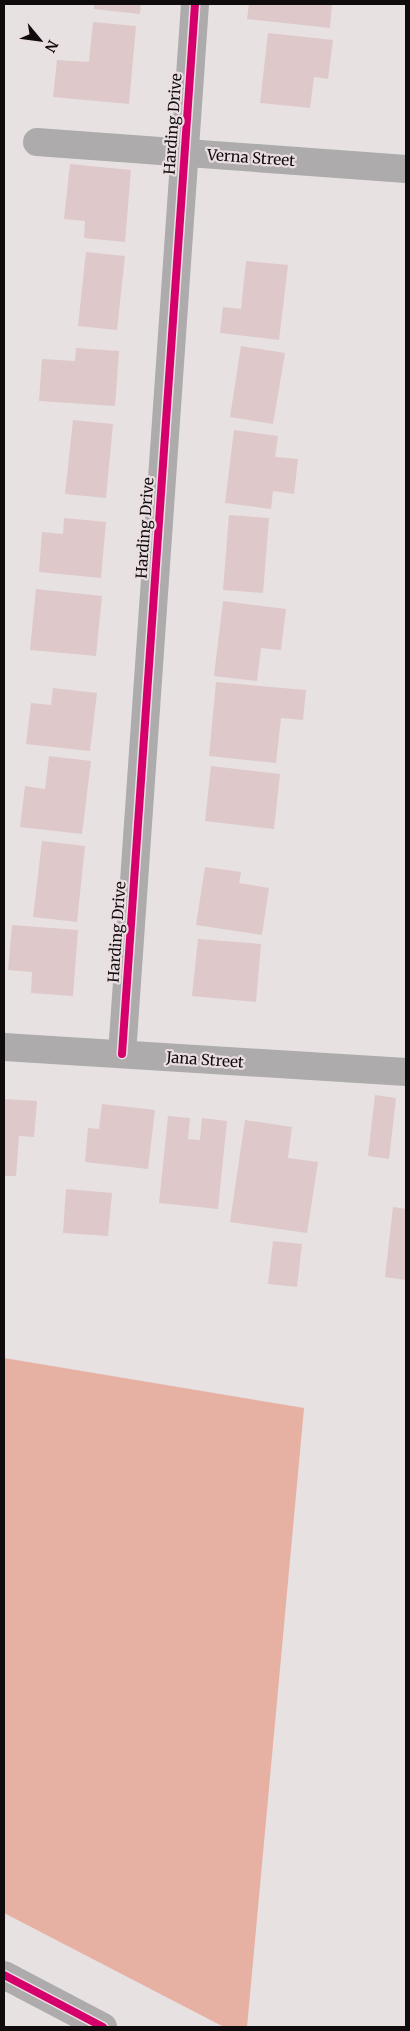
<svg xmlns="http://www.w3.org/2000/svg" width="410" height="2031" viewBox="0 0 410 2031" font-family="Merriweather,serif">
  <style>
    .forest { fill: #e6b0a3 }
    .building { fill: #dfc8ca }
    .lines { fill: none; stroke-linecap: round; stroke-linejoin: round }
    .minor { stroke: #adabac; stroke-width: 28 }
    .cycleway-casing { stroke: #eadee1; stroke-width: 11 }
    .cycleway { stroke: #d6006c; stroke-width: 8 }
    .labels { text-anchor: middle; stroke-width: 4.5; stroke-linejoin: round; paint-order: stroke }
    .street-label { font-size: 15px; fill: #100c0e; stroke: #eadee1 }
  </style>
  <rect width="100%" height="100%" fill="#e7e1e2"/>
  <path class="forest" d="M 4,1358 L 304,1408 L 247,2027 L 224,2027 L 4,1913 Z"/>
  <g class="building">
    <path d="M 94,4 L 141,4 L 140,14 L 94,9 Z"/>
    <path d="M 249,4 L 332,4 L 330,28 L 247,19 Z"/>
    <path d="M 93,22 L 136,26 L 129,104 L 53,97 L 57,60 L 89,62 Z"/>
    <path d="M 268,33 L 333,40 L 328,79 L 314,77 L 310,108 L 260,103 Z"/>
    <path d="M 70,164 L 131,170 L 125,242 L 84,238 L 85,221 L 64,219 Z"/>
    <path d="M 86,252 L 125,256 L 117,330 L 78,326 Z"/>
    <path d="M 246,261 L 288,265 L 279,340 L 220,333 L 223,307 L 241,309 Z"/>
    <path d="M 241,346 L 285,353 L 273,424 L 230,417 Z"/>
    <path d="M 76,348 L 119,351 L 115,406 L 39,401 L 42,359 L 75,361 Z"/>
    <path d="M 73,420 L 113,424 L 106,498 L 65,494 Z"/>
    <path d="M 234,430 L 278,436 L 275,457 L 298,459 L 294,494 L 273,491 L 271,509 L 225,503 Z"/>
    <path d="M 229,515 L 269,518 L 263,593 L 223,590 Z"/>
    <path d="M 64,518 L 106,522 L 101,578 L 39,572 L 42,532 L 63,534 Z"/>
    <path d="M 36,589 L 102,596 L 96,656 L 30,650 Z"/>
    <path d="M 223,601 L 286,609 L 281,650 L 261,648 L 257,681 L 214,676 Z"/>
    <path d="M 216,682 L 306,690 L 303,720 L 281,718 L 276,763 L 209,756 Z"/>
    <path d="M 53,688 L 97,693 L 90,751 L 26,744 L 31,703 L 51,705 Z"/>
    <path d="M 49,756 L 91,761 L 82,834 L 20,827 L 25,786 L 45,789 Z"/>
    <path d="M 211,766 L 280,774 L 274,829 L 205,821 Z"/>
    <path d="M 42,841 L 85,846 L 77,922 L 33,917 Z"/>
    <path d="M 205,867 L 241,872 L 239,883 L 269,888 L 262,935 L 196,925 Z"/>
    <path d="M 12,925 L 78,930 L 73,996 L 31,993 L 32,972 L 8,970 Z"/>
    <path d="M 198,939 L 261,944 L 256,1002 L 192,996 Z"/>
    <path d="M 375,1095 L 396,1098 L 389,1159 L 368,1156 Z"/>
    <path d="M 4,1099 L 37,1101 L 34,1137 L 19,1136 L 16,1176 L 4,1176 Z"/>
    <path d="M 102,1104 L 155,1110 L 148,1169 L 85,1162 L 88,1128 L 99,1129 Z"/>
    <path d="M 168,1116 L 190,1118 L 188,1139 L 200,1140 L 202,1118 L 227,1121 L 218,1209 L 159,1203 Z"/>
    <path d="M 245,1120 L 292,1127 L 288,1158 L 318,1162 L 307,1233 L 230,1222 Z"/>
    <path d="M 66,1189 L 112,1193 L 108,1236 L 63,1233 Z"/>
    <path d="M 393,1207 L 406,1209 L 406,1280 L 385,1277 Z"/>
    <path d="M 273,1241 L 302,1244 L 297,1287 L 268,1284 Z"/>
  </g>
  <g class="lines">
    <g class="minor">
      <path d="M 37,142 L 406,169"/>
      <path d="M 4,1047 L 406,1072"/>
      <path d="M 122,1054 L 195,4"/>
      <path d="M 4,1975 L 103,2027"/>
    </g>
    <g class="cycleway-casing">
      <g id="cycleway">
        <path d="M 122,1054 L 195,4"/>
        <path d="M 4,1975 L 103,2027"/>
      </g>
    </g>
    <use href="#cycleway" class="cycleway"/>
  </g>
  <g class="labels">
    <g class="street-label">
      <text transform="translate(173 124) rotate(-86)" y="5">Harding Drive</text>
      <text transform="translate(251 158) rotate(4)" y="5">Verna Street</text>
      <text transform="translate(145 528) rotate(-86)" y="5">Harding Drive</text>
      <text transform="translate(117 932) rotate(-86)" y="5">Harding Drive</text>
      <text transform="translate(205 1060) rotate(4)" y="5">Jana Street</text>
    </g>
  </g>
  <rect width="410" height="2031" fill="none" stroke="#100c0e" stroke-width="10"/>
  <g transform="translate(40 40) rotate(119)" stroke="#eadee1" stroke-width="4" paint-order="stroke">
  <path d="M0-4L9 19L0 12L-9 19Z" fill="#100c0e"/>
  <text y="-8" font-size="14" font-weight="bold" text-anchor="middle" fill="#100c0e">N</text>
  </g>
</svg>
